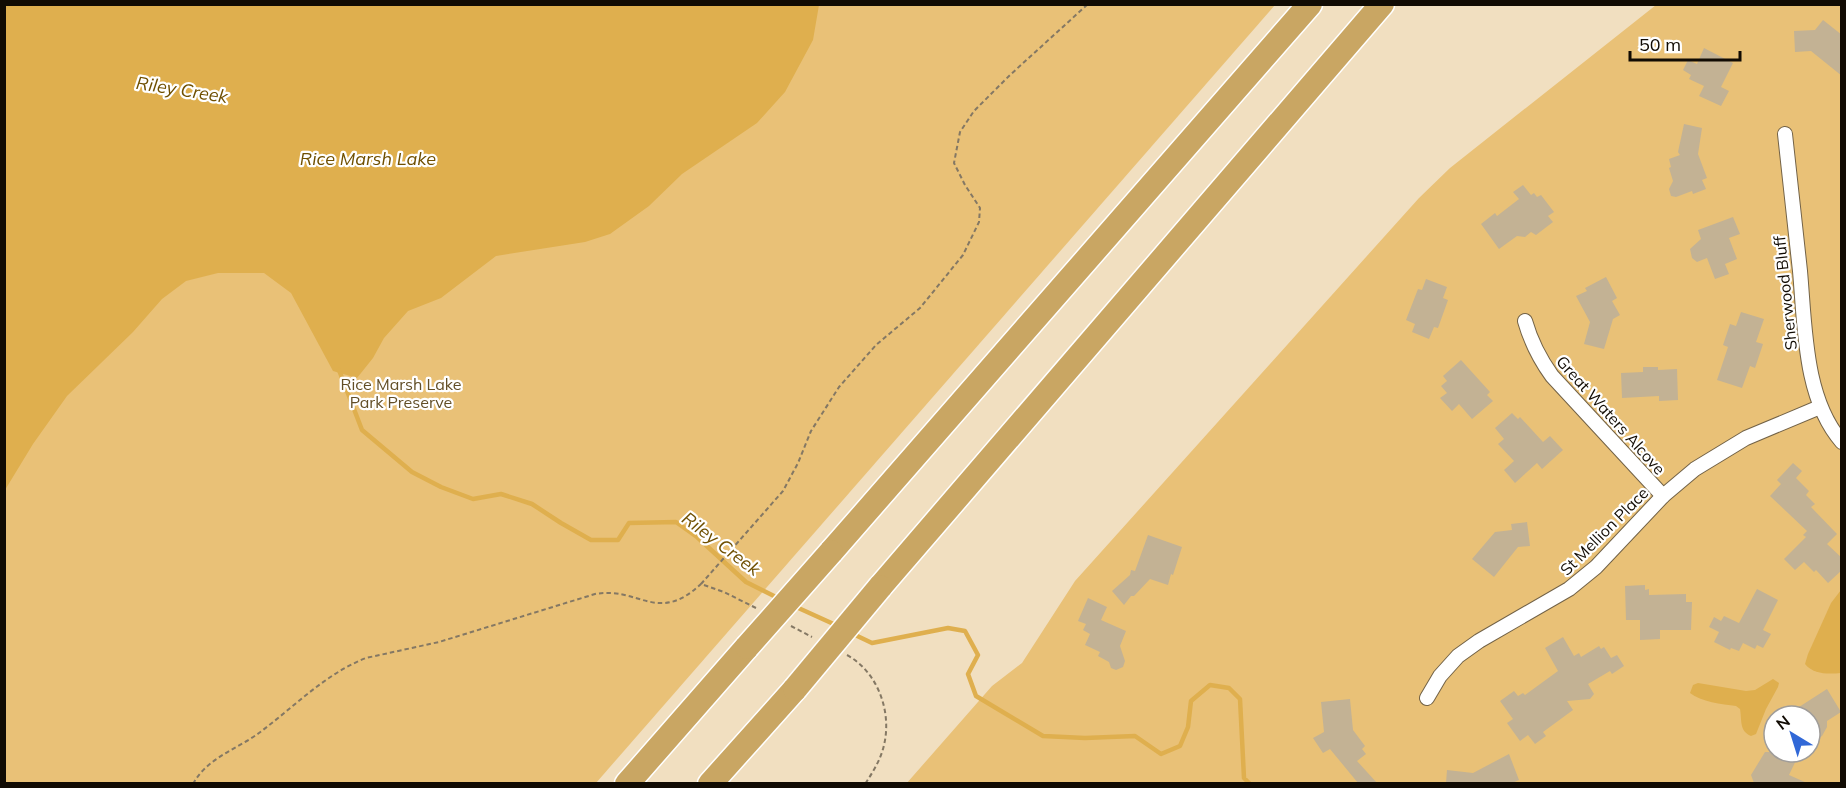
<svg xmlns="http://www.w3.org/2000/svg" width="1846" height="788" viewBox="0 0 1846 788" font-family="Mulish,sans-serif">
  <style>
    .green { fill: #e9c177; fill-rule: evenodd }
    .water { fill: #dfaf4e }
    .lines { fill: none; stroke-linecap: round; stroke-linejoin: round }
    .stream { stroke: #dfaf4e; stroke-width: 4.5 }
    .building { fill: #c3b294 }
    .minor-casing { stroke: #726247; stroke-width: 16 }
    .motorway-casing { stroke: #fff; stroke-width: 27 }
    .path { stroke: #847864; stroke-width: 2; stroke-dasharray: 4.5 3; stroke-linecap: butt }
    .minor { stroke: #fff; stroke-width: 14 }
    .motorway { stroke: #c9a663; stroke-width: 24 }
    .motorway-bridge-casing { stroke: #fff; stroke-width: 27; stroke-linecap: butt }
    .motorway-bridge { stroke: #c9a663; stroke-width: 24 }
    .labels { text-anchor: middle; stroke-width: 4.5; stroke-linejoin: round; paint-order: stroke }
    .street-label { font-size: 16px; fill: #110b03; stroke: #fff }
    .park-label { font-size: 16px; fill: #624e26; stroke: #fff }
    .water-label { font-size: 18px; font-style: italic; fill: #6f4f00; stroke: #fff }
  </style>
  <rect width="100%" height="100%" fill="#f1dfc0"/>
  <g class="green">
    <path d="M 5,5 L 1275,5 L 596,783 L 5,784 Z"/>
    <path d="M 1656,5 L 1841,5 L 1841,783 L 906,784 L 992,686 L 1022,663 L 1075,581 L 1419,198 L 1450,168 ZM 1774,716 L 1810,716 L 1810,752 L 1774,752 Z"/>
  </g>
  <g class="water">
    <path d="M 5,4 L 819,4 L 819,5 L 813,40 L 785,92 L 757,123 L 682,174 L 649,206 L 610,234 L 585,242 L 496,256 L 441,298 L 408,311 L 384,338 L 373,358 L 357,378 L 333,371 L 291,293 L 264,273 L 218,273 L 186,281 L 162,299 L 133,332 L 67,396 L 33,444 L 5,490 Z"/>
    <path d="M 1841,590 L 1841,673 C 1829,674 1814,675 1805,664 L 1808,654 L 1831,603 Z"/>
    <path d="M 1773,679 L 1779,683 L 1778,687 L 1766,709 L 1756,734 L 1751,736 C 1739,731 1742,720 1740,709 L 1736,706 C 1722,704 1701,702 1690,693 L 1693,685 L 1698,683 L 1746,691 L 1755,690 Z"/>
  </g>
  <g class="lines">
    <g class="stream">
      <path d="M 339,370 L 362,430 L 412,472 L 441,487 L 473,499 L 501,494 L 532,504 L 561,523 L 591,540 L 618,540 L 629,523 L 676,522 L 697,537 L 746,582 L 778,598"/>
      <path d="M 794,606 L 838,626"/>
      <path d="M 851,633 L 872,643 L 948,628 L 965,631 L 978,655 L 968,674 L 976,696 L 1043,736 L 1085,738 L 1135,736 L 1161,754 L 1180,746 L 1188,727 L 1191,701 L 1210,685 L 1229,688 L 1240,699 L 1244,778 L 1250,784"/>
    </g>
  </g>
  <g class="building">
    <path d="M 1823,20 L 1842,35 L 1842,76 L 1811,51 L 1795,52 L 1794,31 L 1815,30 Z"/>
    <path d="M 1704,48 L 1733,63 L 1721,87 L 1729,91 L 1721,106 L 1699,96 L 1704,86 L 1689,79 L 1691,75 L 1683,70 L 1688,60 L 1697,64 Z"/>
    <path d="M 1684,124 L 1702,128 L 1698,154 L 1707,178 L 1702,180 L 1706,189 L 1693,194 L 1692,191 L 1676,197 L 1671,196 L 1669,189 L 1673,181 L 1669,168 L 1671,167 L 1669,159 L 1680,155 L 1678,152 Z"/>
    <path d="M 1523,185 L 1531,195 L 1534,193 L 1537,197 L 1541,195 L 1554,212 L 1548,216 L 1553,222 L 1536,235 L 1531,232 L 1525,237 L 1517,236 L 1499,249 L 1481,224 L 1495,213 L 1497,216 L 1519,199 L 1513,192 Z"/>
    <path d="M 1733,217 L 1740,234 L 1729,238 L 1737,259 L 1725,264 L 1729,274 L 1715,279 L 1707,258 L 1697,262 L 1692,258 L 1690,249 L 1701,239 L 1698,230 Z"/>
    <path d="M 1606,277 L 1617,298 L 1612,301 L 1620,315 L 1613,319 L 1604,349 L 1584,344 L 1590,322 L 1576,296 L 1587,291 L 1585,288 Z"/>
    <path d="M 1426,279 L 1447,287 L 1443,298 L 1448,300 L 1438,328 L 1434,327 L 1429,339 L 1412,332 L 1415,324 L 1406,320 L 1418,289 L 1422,290 Z"/>
    <path d="M 1741,312 L 1764,319 L 1756,342 L 1763,344 L 1755,368 L 1750,366 L 1742,388 L 1717,380 L 1728,347 L 1723,345 L 1730,324 L 1736,326 Z"/>
    <path d="M 1461,360 L 1490,392 L 1487,395 L 1493,401 L 1472,419 L 1459,404 L 1452,411 L 1440,398 L 1447,393 L 1441,386 L 1447,381 L 1443,376 Z"/>
    <path d="M 1643,367 L 1658,367 L 1658,370 L 1677,369 L 1678,400 L 1659,401 L 1659,396 L 1622,398 L 1621,373 L 1643,372 Z"/>
    <path d="M 1512,413 L 1518,419 L 1520,417 L 1543,442 L 1550,436 L 1563,450 L 1542,469 L 1537,463 L 1515,483 L 1504,470 L 1514,461 L 1498,444 L 1504,439 L 1495,428 Z"/>
    <path d="M 1793,463 L 1802,471 L 1796,478 L 1809,491 L 1806,495 L 1815,504 L 1811,507 L 1837,534 L 1827,544 L 1842,558 L 1842,570 L 1828,583 L 1816,570 L 1814,572 L 1804,562 L 1795,570 L 1784,559 L 1806,537 L 1803,535 L 1807,531 L 1770,496 L 1781,484 L 1777,480 Z"/>
    <path d="M 1527,522 L 1530,546 L 1518,547 L 1494,577 L 1472,559 L 1495,532 L 1512,530 L 1511,524 Z"/>
    <path d="M 1148,535 L 1182,547 L 1173,575 L 1171,574 L 1168,585 L 1150,579 L 1134,596 L 1131,596 L 1124,605 L 1112,591 L 1130,575 L 1131,570 L 1135,571 Z"/>
    <path d="M 1645,585 L 1645,590 L 1649,589 L 1649,595 L 1686,594 L 1686,602 L 1692,602 L 1691,630 L 1660,630 L 1660,639 L 1640,640 L 1640,620 L 1626,620 L 1625,586 Z"/>
    <path d="M 1757,589 L 1778,600 L 1763,630 L 1771,634 L 1763,648 L 1757,645 L 1755,649 L 1743,643 L 1739,651 L 1731,648 L 1730,650 L 1714,642 L 1719,632 L 1709,627 L 1714,617 L 1721,621 L 1724,616 L 1739,623 Z"/>
    <path d="M 1088,598 L 1107,607 L 1101,620 L 1126,631 L 1120,646 L 1125,661 L 1123,667 L 1116,670 L 1111,668 L 1109,662 L 1098,656 L 1100,652 L 1085,645 L 1090,634 L 1083,630 L 1086,624 L 1078,621 Z"/>
    <path d="M 1563,637 L 1574,656 L 1579,653 L 1581,657 L 1599,646 L 1601,649 L 1604,647 L 1611,658 L 1617,655 L 1624,666 L 1612,674 L 1610,671 L 1588,684 L 1594,694 L 1590,699 L 1567,701 L 1573,710 L 1543,732 L 1546,736 L 1535,744 L 1528,735 L 1520,741 L 1507,723 L 1513,719 L 1500,701 L 1514,691 L 1518,696 L 1523,693 L 1525,695 L 1558,671 L 1545,648 Z"/>
    <path d="M 1827,689 L 1841,712 L 1827,721 L 1827,727 L 1822,736 L 1810,743 L 1810,716 L 1785,716 Z"/>
    <path d="M 1350,699 L 1353,730 L 1365,746 L 1362,749 L 1366,754 L 1357,761 L 1377,783 L 1358,783 L 1330,749 L 1323,753 L 1313,738 L 1324,732 L 1321,702 Z"/>
    <path d="M 1765,752 L 1800,752 L 1789,775 L 1807,783 L 1754,783 L 1751,775 Z"/>
    <path d="M 1509,754 L 1519,780 L 1512,783 L 1446,783 L 1447,770 L 1473,773 Z"/>
  </g>
  <g class="lines">
    <g class="minor-casing">
      <g id="minor">
        <path d="M 1785,134 C 1790,180 1795,225 1800,271 C 1805,326 1804,399 1842,442"/>
        <path d="M 1525,321 C 1531,342 1539,358 1552,376 L 1663,496"/>
        <path d="M 1427,698 L 1440,676 L 1458,656 L 1479,641 L 1569,589 L 1596,567 L 1663,496 L 1695,469 L 1746,438 L 1820,407"/>
      </g>
    </g>
    <g class="motorway-casing">
      <g id="motorway">
        <path d="M 831,552 L 1310,4"/>
        <path d="M 880,587 L 1382,4"/>
        <path d="M 627,784 L 747,647"/>
        <path d="M 710,784 L 795,689"/>
      </g>
    </g>
    <g class="path">
      <path d="M 756,608 L 724,592 L 701,584 L 783,491 L 798,463 L 811,431 L 839,387 L 876,345 L 920,308 L 963,255 L 979,222 L 980,208 L 965,185 L 954,163 L 960,132 L 974,111 L 1010,75 L 1088,4"/>
      <path d="M 791,626 L 812,637"/>
      <path d="M 847,655 C 878,672 892,712 884,745 C 881,759 873,772 865,784"/>
      <path d="M 193,784 C 207,758 237,749 259,733 C 294,707 325,674 366,658 L 439,642 L 595,594 C 639,586 657,625 701,584"/>
    </g>
    <use href="#minor" class="minor"/>
    <use href="#motorway" class="motorway"/>
    <g class="motorway-bridge-casing">
      <g id="motorway-bridge">
        <path d="M 747,647 L 831,552"/>
        <path d="M 795,689 L 880,587"/>
      </g>
    </g>
    <use href="#motorway-bridge" class="motorway-bridge"/>
  </g>
  <g class="labels">
    <g class="street-label">
      <text transform="translate(1785 293) rotate(-96)" y="6">Sherwood Bluff</text>
      <text transform="translate(1611 415) rotate(48)" y="6">Great Waters Alcove</text>
      <text transform="translate(1604 531) rotate(-45)" y="6">St Mellion Place</text>
    </g>
    <g class="park-label">
      <text x="401" y="390">Rice Marsh Lake<tspan x="401" dy="18">Park Preserve</tspan></text>
    </g>
    <g class="water-label">
      <text transform="translate(182 90) rotate(9)" y="6">Riley Creek</text>
      <text x="368" y="165">Rice Marsh Lake</text>
      <text transform="translate(721 544) rotate(37)" y="6">Riley Creek</text>
    </g>
  </g>
  <rect width="1846" height="788" fill="none" stroke="#110b03" stroke-width="12"/>
  <g transform="translate(1792 734) rotate(322)"><circle r="28" fill="#ffffff" stroke="#a09d9a" stroke-width="1.5"/>
  <path d="M0-4.5L10 22L0 15L-10 22Z" fill="#3168d7"/>
  <text y="-9" font-size="16" font-weight="bold" text-anchor="middle" fill="#110b03">N</text>
  </g>
  <path d="M1630 51v9h110v-9" fill="none" stroke="#110b03" stroke-width="3"/>
  <text x="1639" y="51" font-size="18" fill="#110b03" stroke="#ffffff" stroke-width="4.5" paint-order="stroke">50 m</text>
</svg>
